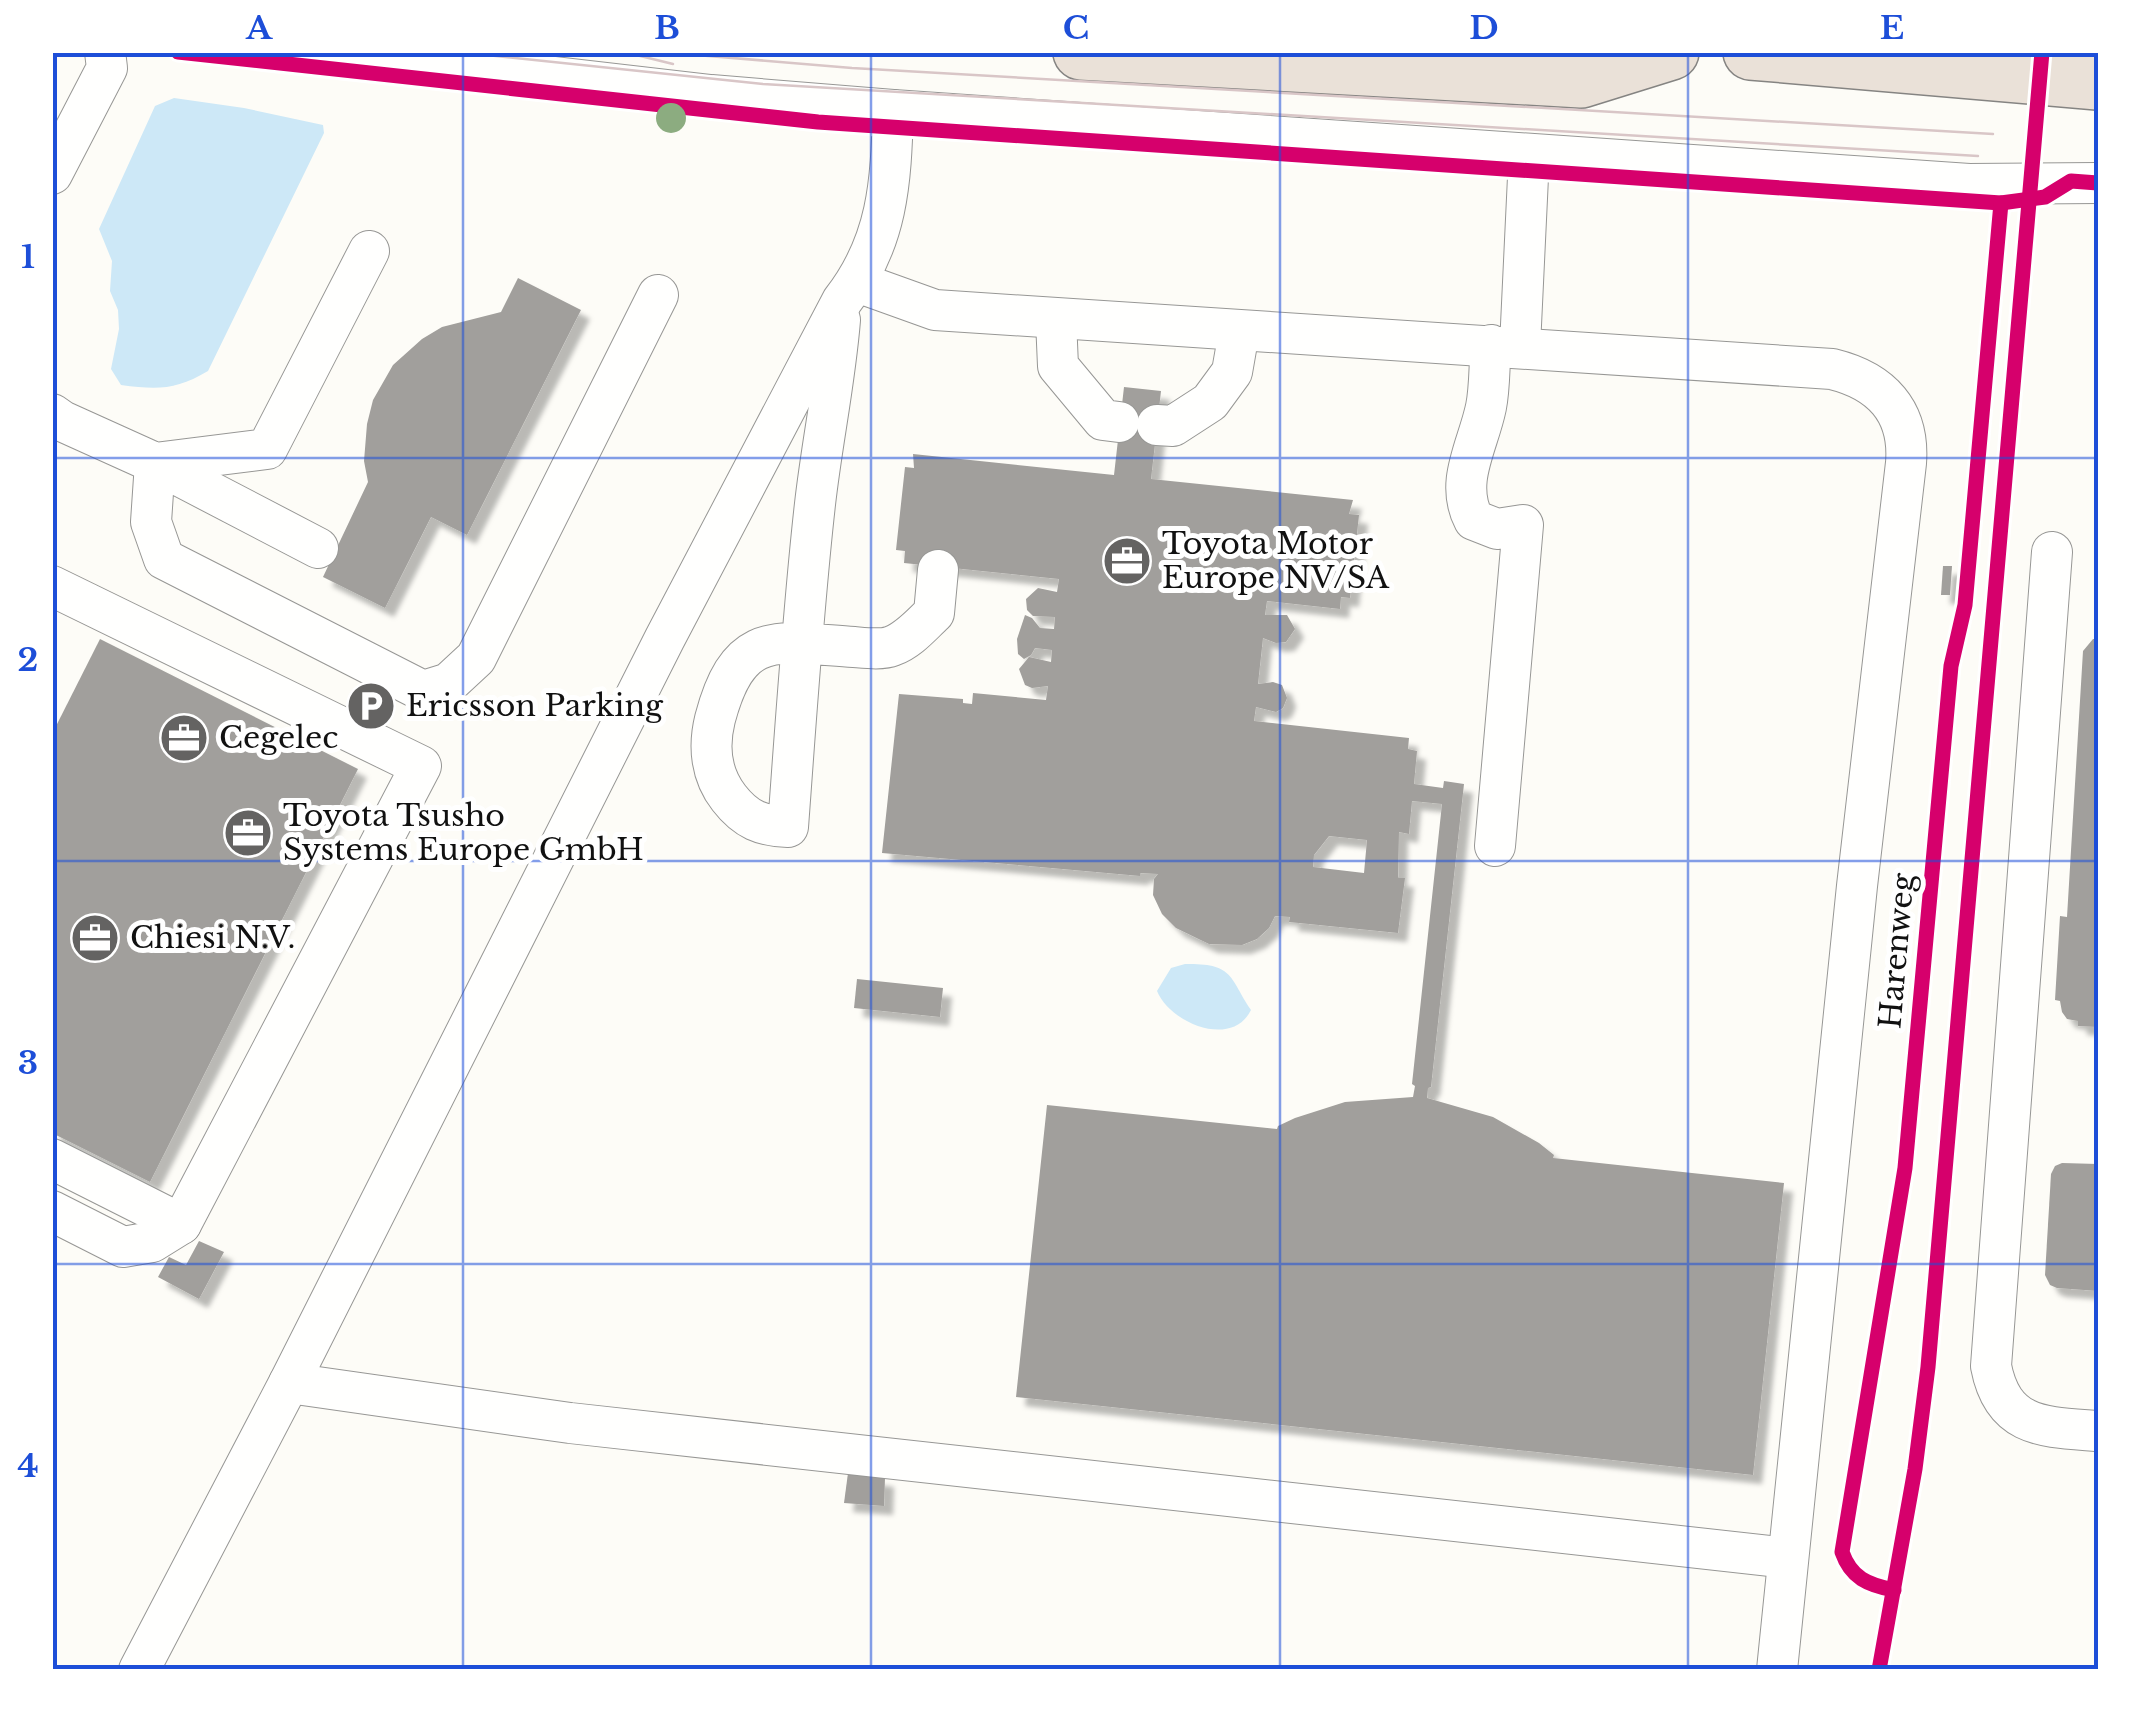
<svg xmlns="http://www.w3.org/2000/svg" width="2151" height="1722" viewBox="0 0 2151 1722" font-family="'Libre Baskerville',serif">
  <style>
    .water { fill: #cde8f7 }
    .building { fill: #a19f9c; fill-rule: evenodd; filter: url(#shadow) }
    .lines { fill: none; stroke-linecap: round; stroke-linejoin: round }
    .minor-casing { stroke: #979795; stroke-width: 42 }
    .highway-casing { stroke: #858482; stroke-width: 58 }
    .minor { stroke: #fffffe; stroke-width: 40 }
    .highway { stroke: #eae1d8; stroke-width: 55 }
    .tram { stroke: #d9c6c7; stroke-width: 2.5 }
    .cycleway-casing { stroke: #fff; stroke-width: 21 }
    .cycleway { stroke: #d6006c; stroke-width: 15 }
    .tree { fill: #8cac80 }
    .grid { fill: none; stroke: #1d4ed8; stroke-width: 2.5; stroke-opacity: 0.55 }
    .labels { text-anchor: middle; stroke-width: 10; stroke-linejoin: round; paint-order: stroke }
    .poi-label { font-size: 30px; fill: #111; stroke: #fff; text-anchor: start }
    .street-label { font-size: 30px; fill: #111; stroke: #fff }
    .neatline { fill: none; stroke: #1d4ed8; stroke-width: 4 }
    .grid-label { font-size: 32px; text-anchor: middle; font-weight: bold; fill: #1d4ed8 }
  </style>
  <defs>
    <filter id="shadow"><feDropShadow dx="9" dy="9" stdDeviation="2.5" flood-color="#0004"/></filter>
  </defs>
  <rect width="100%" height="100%" fill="#fdfcf7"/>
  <g class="water">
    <path d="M 174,98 L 244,108 L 323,125 L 324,133 L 208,371 C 176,390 158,390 121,385 L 111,369 L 119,329 L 118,310 L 110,291 L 112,261 L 99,229 L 155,106 Z"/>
    <path d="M 1185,964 C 1234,963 1229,977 1251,1010 C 1232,1049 1170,1023 1157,991 L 1171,968 Z"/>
  </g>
  <g class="building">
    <path d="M 518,278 L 581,310 L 467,535 L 431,517 L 385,608 L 323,577 L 368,482 L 364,461 L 367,424 L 373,400 L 393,365 L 422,339 L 442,327 L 501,312 Z"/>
    <path d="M 1124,387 L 1161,391 L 1151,479 L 1353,500 L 1349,514 L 1359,515 L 1350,598 L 1341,597 L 1340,609 L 1267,601 L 1265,615 L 1287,615 L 1295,629 L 1286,642 L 1276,643 L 1263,638 L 1258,684 L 1273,682 L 1282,685 L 1287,698 L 1283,708 L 1276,712 L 1256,707 L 1254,721 L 1409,738 L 1408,749 L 1417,751 L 1414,784 L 1443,788 L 1444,781 L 1464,784 L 1431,1087 L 1428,1088 L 1427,1098 L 1493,1117 L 1539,1143 L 1554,1155 L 1553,1158 L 1784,1183 L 1753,1475 L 1016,1397 L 1047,1105 L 1277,1129 L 1278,1126 L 1295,1118 L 1345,1102 L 1413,1097 L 1415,1086 L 1412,1084 L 1442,804 L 1412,801 L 1409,834 L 1399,832 L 1398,878 L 1405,878 L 1398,933 L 1289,922 L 1290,917 L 1275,916 L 1269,928 L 1257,939 L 1242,945 L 1209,944 L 1176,928 L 1162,914 L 1153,895 L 1154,879 L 1158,874 L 1140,873 L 1140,876 L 882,853 L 899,694 L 963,699 L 963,703 L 972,704 L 973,693 L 1046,700 L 1048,686 L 1032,688 L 1025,685 L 1019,669 L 1029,657 L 1051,662 L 1052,650 L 1035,648 L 1031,655 L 1024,659 L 1018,654 L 1017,639 L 1025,615 L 1032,618 L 1040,628 L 1054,629 L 1055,617 L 1033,616 L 1027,610 L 1026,599 L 1038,588 L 1057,592 L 1059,579 L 904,563 L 905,551 L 896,550 L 905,467 L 914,468 L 913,454 L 1114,475 ZM 1329,836 L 1367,840 L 1364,873 L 1313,867 L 1314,855 Z"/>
    <path d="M 1943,566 L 1952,566 L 1950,595 L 1941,595 Z"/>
    <path d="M 100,639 L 358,769 L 150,1182 L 52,1133 L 52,734 Z"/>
    <path d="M 2093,639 L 2098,639 L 2098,1027 L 2078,1026 L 2078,1021 L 2067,1019 L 2062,1012 L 2060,1001 L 2055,1000 L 2060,916 L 2067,917 L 2083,651 Z"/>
    <path d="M 857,979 L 943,988 L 940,1017 L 854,1008 Z"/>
    <path d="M 2062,1163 L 2098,1164 L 2098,1291 L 2057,1288 L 2050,1285 L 2045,1275 L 2051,1174 L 2055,1166 Z"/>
    <path d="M 199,1241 L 224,1252 L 199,1299 L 158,1277 L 169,1257 L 186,1265 Z"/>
    <path d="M 848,1473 L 885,1478 L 884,1506 L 844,1503 Z"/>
  </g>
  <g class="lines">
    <g class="minor-casing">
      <g id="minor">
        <path d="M 336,52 L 711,95 L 893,110 L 1969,184 L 2098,183"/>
        <path d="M 52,174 L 107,68 L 105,52"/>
        <path d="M 857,282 L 935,310 L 1832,369 C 1881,381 1910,411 1906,463 L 1857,886 L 1777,1670"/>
        <path d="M 840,320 C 835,382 822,442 815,504 C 803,611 796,719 788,827 C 762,826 746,820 729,798 C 711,775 708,747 715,719 C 739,628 776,642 854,647 C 866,648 882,650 892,646 C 909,640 922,624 934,613 L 938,570"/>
        <path d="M 1056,320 L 1058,366 L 1103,420 L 1119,422"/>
        <path d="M 1491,345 C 1489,365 1490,387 1486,407 C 1478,446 1454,482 1474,520 L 1497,529 L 1523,525 L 1495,846"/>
        <path d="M 1520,346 L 1529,156"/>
        <path d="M 52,414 L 62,421 L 155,463 L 267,449 L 369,251"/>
        <path d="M 1157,425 L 1173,426 L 1210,402 L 1232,372 L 1239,332"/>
        <path d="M 318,548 L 155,463 L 151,522 L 164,559 L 423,691 L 449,683 L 476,658 L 658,295"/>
        <path d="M 2052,552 L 1991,1366 C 2003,1429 2045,1427 2098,1431"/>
        <path d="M 52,586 L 421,766 L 181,1224 L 152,1242 L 123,1247 L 52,1211"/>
        <path d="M 52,1159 L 181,1224"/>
        <path d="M 289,1383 L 570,1423 L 1788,1558"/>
        <path d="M 139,1670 L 289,1383 L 665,638 L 842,301 C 888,242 891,183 893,110"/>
      </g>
    </g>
    <g class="highway-casing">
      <g id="highway">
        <path d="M 1081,52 L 1581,80 L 1671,52"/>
        <path d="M 1751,52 L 2098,82"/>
      </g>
    </g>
    <use href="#minor" class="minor"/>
    <use href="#highway" class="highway"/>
    <g class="tram">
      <path d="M 458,52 L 763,84 L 1978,156"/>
      <path d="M 624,52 L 673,64"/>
      <path d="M 661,52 L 852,68 L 1993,134"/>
    </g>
    <g class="cycleway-casing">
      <g id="cycleway">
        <path d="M 178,52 L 818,122 L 2001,203 L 2045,197 L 2071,181 L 2098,183"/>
        <path d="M 1894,1590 C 1868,1585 1851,1578 1842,1552 L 1905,1168 L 1951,666 L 1965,605 L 2001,203"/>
        <path d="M 1879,1670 L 1915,1469 L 1928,1367 L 2042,52"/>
      </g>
    </g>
    <use href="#cycleway" class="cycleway"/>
  </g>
  <circle class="tree" cx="671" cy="118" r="15"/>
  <path class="grid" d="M 463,52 L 463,1670M 871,52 L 871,1670M 1280,52 L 1280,1670M 1688,52 L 1688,1670M 52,458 L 2098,458M 52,861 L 2098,861M 52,1264 L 2098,1264"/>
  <defs>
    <g id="office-disc" transform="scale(2.5)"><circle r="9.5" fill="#646362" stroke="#fff"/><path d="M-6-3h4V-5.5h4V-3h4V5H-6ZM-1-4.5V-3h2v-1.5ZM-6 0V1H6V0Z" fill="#fff"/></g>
    <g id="parking-disc" transform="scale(2.5)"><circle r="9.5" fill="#646362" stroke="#fff"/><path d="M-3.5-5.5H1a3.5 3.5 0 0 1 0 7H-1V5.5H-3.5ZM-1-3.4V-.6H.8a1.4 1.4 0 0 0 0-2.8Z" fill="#fff"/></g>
  </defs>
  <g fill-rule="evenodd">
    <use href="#office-disc" x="1127" y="561"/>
    <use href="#parking-disc" x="371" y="706"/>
    <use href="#office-disc" x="184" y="738"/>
    <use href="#office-disc" x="248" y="833"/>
    <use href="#office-disc" x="95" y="938"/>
  </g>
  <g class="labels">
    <g class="poi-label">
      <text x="1162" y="554">Toyota Motor<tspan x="1162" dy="34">Europe NV/SA</tspan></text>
      <text x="406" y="716">Ericsson Parking</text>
      <text x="219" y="748">Cegelec</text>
      <text x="283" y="826">Toyota Tsusho<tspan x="283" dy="34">Systems Europe GmbH</tspan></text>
      <text x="130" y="948">Chiesi N.V.</text>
    </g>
    <g class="street-label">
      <text transform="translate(1897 951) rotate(-85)" y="10">Harenweg</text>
    </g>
  </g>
  <rect width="2151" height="1722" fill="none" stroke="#ffffff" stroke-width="110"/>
  <rect x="55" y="55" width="2041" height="1612" class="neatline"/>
  <g class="grid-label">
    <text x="259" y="39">A</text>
    <text x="667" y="39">B</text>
    <text x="1076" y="39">C</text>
    <text x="1484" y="39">D</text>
    <text x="1892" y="39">E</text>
    <text x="28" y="268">1</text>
    <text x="28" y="671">2</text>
    <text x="28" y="1074">3</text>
    <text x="28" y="1477">4</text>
  </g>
</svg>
